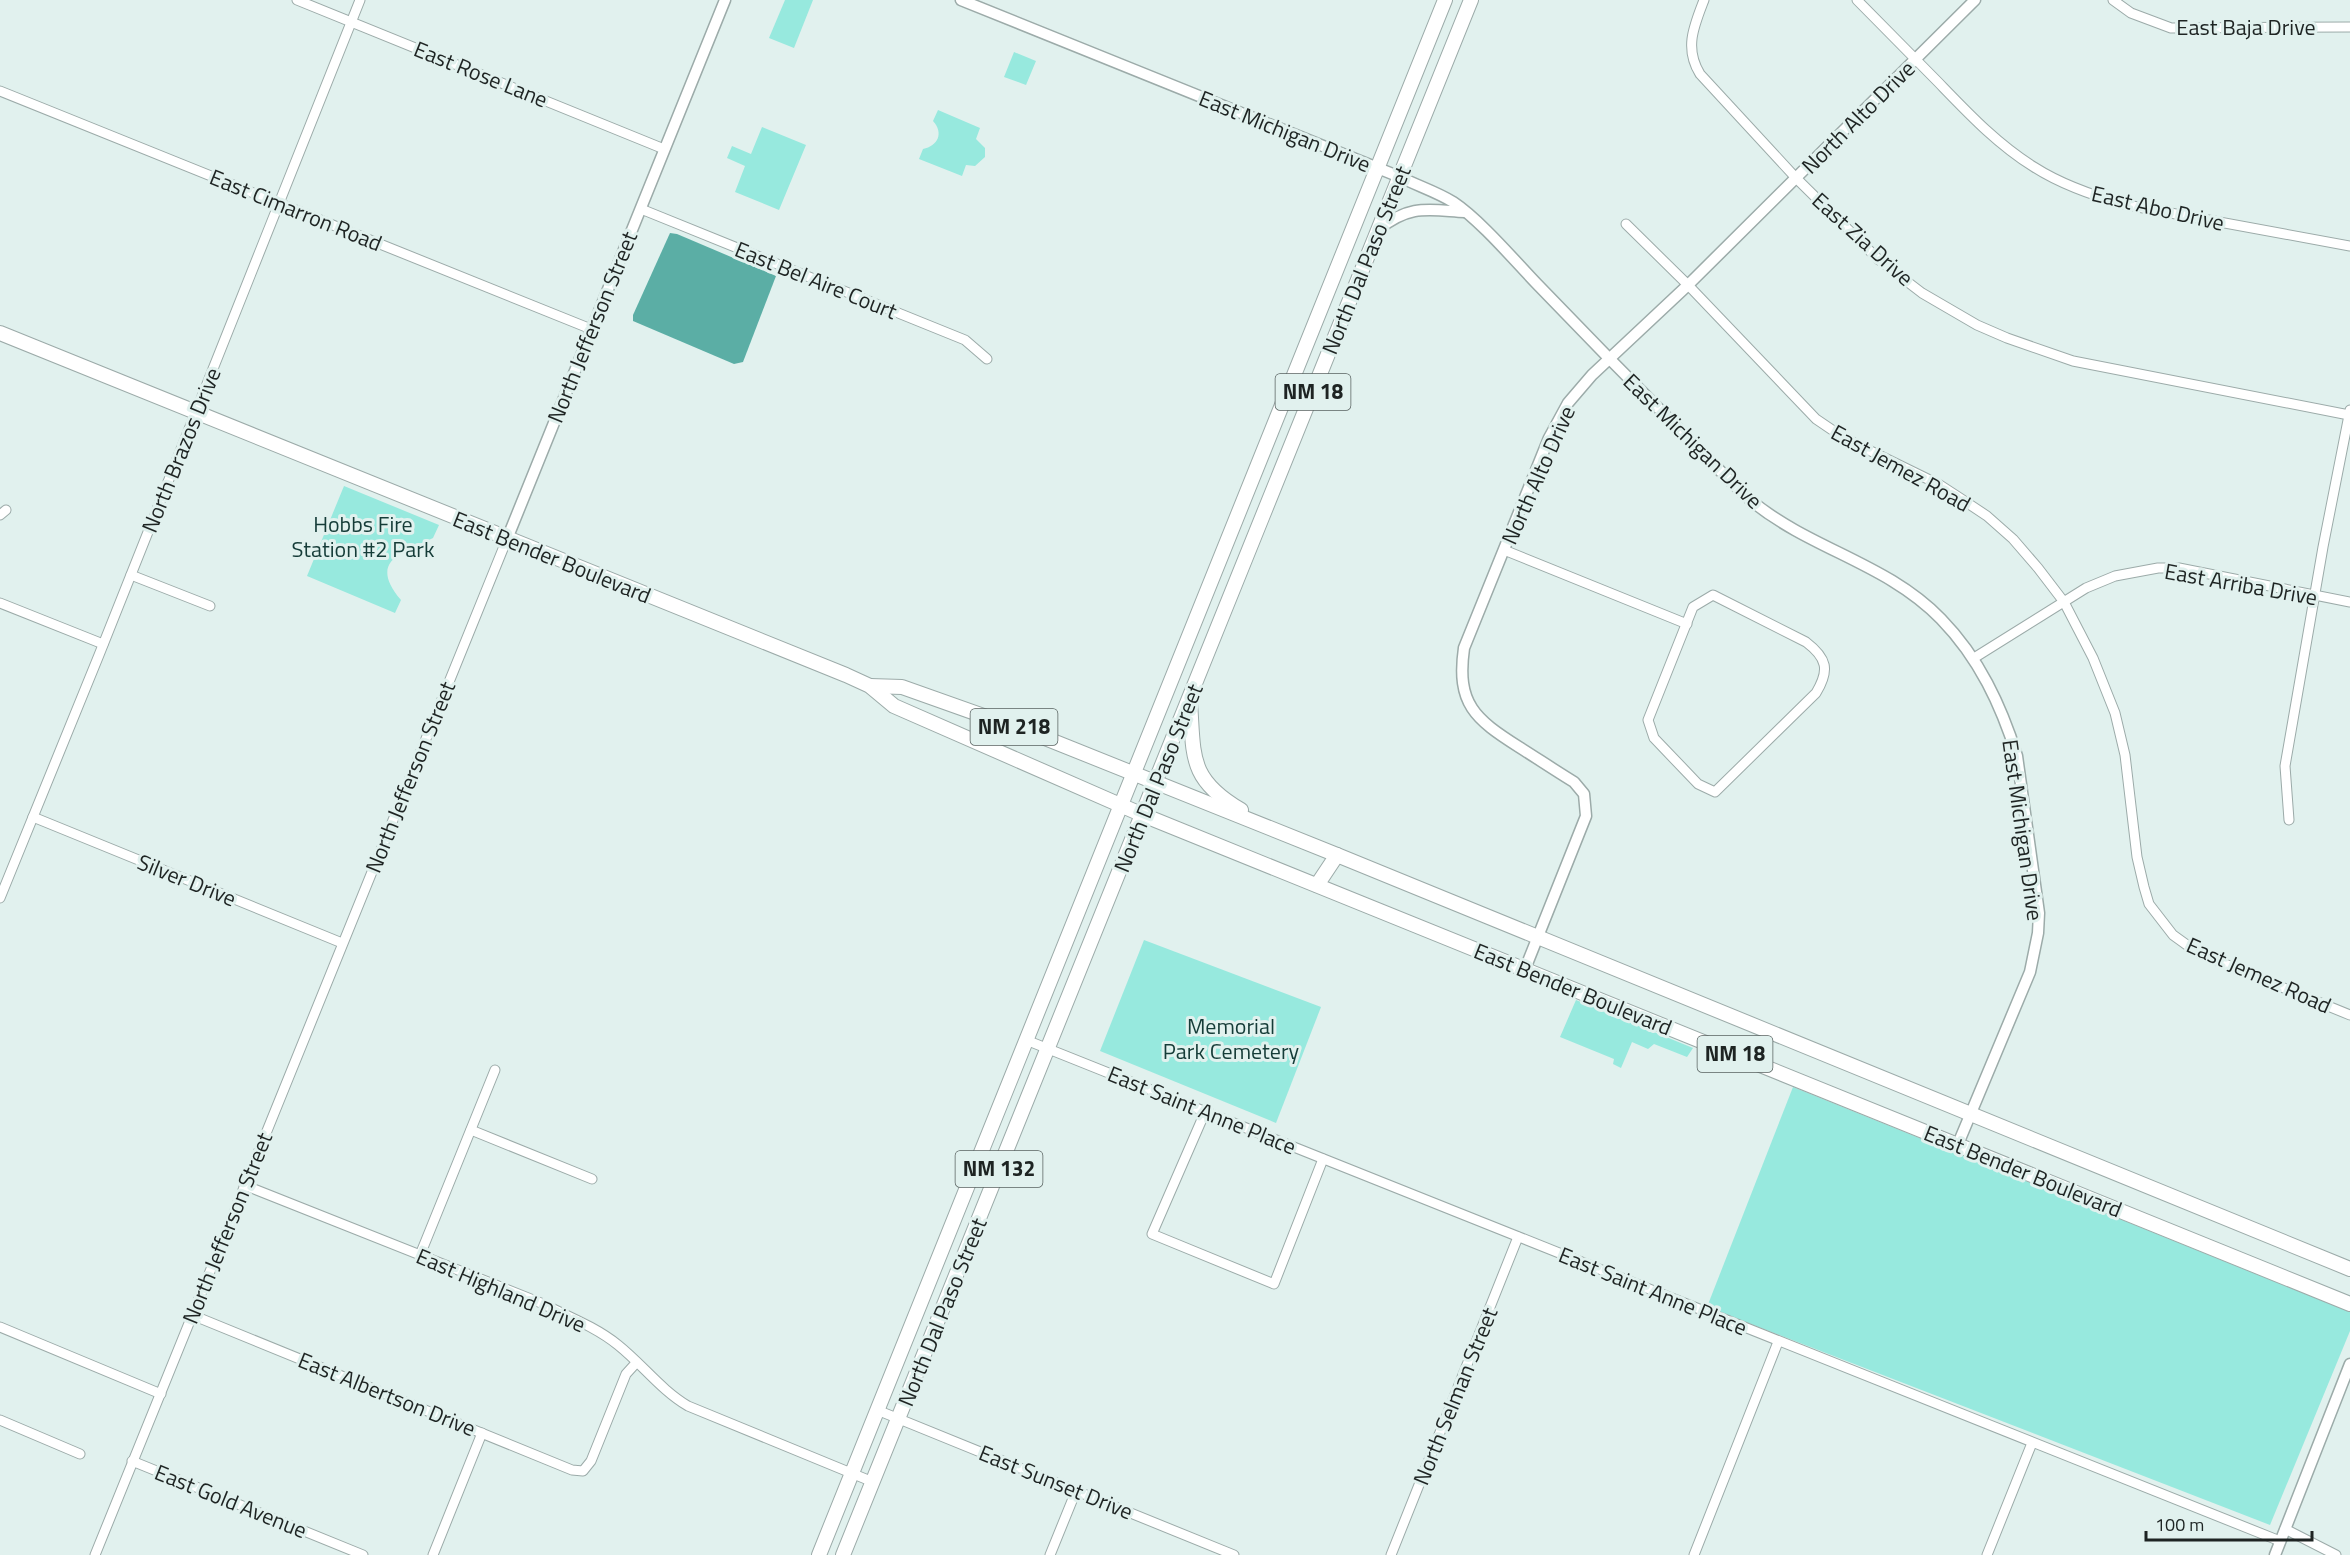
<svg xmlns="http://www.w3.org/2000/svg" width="2350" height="1555" viewBox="0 0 2350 1555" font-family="'Titillium Web',sans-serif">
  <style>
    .green { fill: #97e9de }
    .water { fill: #5baea5 }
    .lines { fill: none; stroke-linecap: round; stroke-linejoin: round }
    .minor-casing { stroke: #9caba9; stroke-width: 11 }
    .tertiary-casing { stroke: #9caba9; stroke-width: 13 }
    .primary-casing { stroke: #9caba9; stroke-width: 16 }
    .minor { stroke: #fff; stroke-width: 9 }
    .tertiary { stroke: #fff; stroke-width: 10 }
    .primary { stroke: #fff; stroke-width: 14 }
    .labels { text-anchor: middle; stroke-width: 6; stroke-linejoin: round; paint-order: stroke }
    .shield { fill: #e1f1ee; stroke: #586260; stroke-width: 1.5 }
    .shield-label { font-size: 21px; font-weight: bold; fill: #1e2423 }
    .street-label { font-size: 22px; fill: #1e2423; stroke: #e1f1ee }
    .park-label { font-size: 22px; fill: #153c38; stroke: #e1f1ee }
  </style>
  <rect width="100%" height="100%" fill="#e1f1ee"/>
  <g class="green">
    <path d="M 785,0 L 813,0 L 794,48 L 769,38 Z"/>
    <path d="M 1014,52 L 1036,61 L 1026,85 L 1004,77 Z"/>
    <path d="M 938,110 L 980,128 L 976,139 L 985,148 L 985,157 L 975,166 L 966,165 L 962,176 L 919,159 L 923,149 C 938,146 944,133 933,121 Z"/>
    <path d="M 762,127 L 806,145 L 779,210 L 735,192 L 745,166 L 727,158 L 732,146 L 751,154 Z"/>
    <path d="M 344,486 L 439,525 L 433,538 C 401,553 368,561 401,600 L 395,613 L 307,576 Z"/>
    <path d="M 1144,940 L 1321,1007 L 1276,1123 L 1100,1051 Z"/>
    <path d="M 1576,1000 L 1693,1048 L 1687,1057 L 1654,1044 L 1648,1049 L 1632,1042 L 1621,1068 L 1613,1064 L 1614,1059 L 1560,1037 Z"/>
    <path d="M 1793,1087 L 2350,1312 L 2350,1331 L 2270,1525 L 1707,1307 Z"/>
  </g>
  <path class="water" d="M 670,233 L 677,234 L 776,276 L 743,362 L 734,364 L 633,321 L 633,315 Z"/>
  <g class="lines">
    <g class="minor-casing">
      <g id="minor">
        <path d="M 297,0 L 664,149"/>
        <path d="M 1704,0 C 1694,26 1684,48 1700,74 L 1796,178 L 1879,260 L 1922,293 L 1977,325 L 2007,338 L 2073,361 L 2349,415"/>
        <path d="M 1857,0 C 1884,27 1911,55 1938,82 C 1968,113 1997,144 2034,167 C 2062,185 2094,196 2127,205 L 2350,246"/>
        <path d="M 2113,0 L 2131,13 L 2171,28 L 2350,27"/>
        <path d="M 0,91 L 591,329"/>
        <path d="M 641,209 L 965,340 L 987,359"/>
        <path d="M 1626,224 L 1688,285 L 1816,419 L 1844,438 L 1940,485 L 1960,498 L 1987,516 L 2013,539 L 2038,568 L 2064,602 L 2093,658 L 2115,713 L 2125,755 L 2137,857 L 2144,887 L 2149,904 L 2173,935 L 2198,953 L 2350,1015"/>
        <path d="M 0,515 L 6,510"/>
        <path d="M 1504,550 L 1687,624"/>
        <path d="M 131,575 L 210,606"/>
        <path d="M 1713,595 L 1806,642 C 1827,658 1830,670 1816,693 L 1715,792 L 1698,784 L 1654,738 L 1648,720 L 1693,607 Z"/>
        <path d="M 0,603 L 103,644"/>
        <path d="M 1974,658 L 2086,588 L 2115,576 L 2158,568 L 2179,568 L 2350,602"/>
        <path d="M 33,817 L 342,943"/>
        <path d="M 2289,820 L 2285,766 L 2323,547 L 2350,410"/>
        <path d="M 0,898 L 99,655 L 360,0"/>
        <path d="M 1026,1040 L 2280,1541"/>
        <path d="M 1206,1110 L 1152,1234 L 1274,1284 L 1323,1159"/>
        <path d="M 471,1130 L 592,1179"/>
        <path d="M 244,1185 L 541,1303 C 567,1316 596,1327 618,1345 C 643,1365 661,1390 688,1406 L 873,1482"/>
        <path d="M 420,1255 L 495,1070"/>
        <path d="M 192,1315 L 572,1470 L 583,1471 L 591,1461 L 626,1374 L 636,1363"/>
        <path d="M 0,1327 L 161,1394"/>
        <path d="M 877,1410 L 1234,1555"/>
        <path d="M 0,1420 L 80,1454"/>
        <path d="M 132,1461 L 363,1555"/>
        <path d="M 2285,1529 L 2336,1555"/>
        <path d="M 95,1555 L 507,539"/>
        <path d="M 433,1555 L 482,1433"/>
        <path d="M 1050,1555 L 1076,1491"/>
        <path d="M 1391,1555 L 1518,1237"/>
        <path d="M 1694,1555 L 1778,1342"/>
        <path d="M 1987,1555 L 2032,1443"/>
      </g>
    </g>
    <g class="tertiary-casing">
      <g id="tertiary">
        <path d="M 961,0 L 1400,177 C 1418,186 1437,192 1453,202 C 1480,220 1514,260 1537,284 C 1585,334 1634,384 1683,433 C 1707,456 1729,482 1754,503 C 1813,550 1888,564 1941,619 C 1979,658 2001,705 2017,756 L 2039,913 L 2038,933 L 2030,972 L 1958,1144"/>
        <path d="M 1379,229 C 1411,204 1428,210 1465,212"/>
        <path d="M 507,539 L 725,0"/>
        <path d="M 1525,969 L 1586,816 L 1584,794 L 1574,782 C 1556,771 1538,759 1519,747 C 1475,719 1456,704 1464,648 L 1549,438 L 1568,403 L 1592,375 L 1688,285 L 1975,0"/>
        <path d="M 2275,1555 L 2350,1364"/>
      </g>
    </g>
    <g class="primary-casing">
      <g id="primary">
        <path d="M 0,333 L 846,675 L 870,686 L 894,706 L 1143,815 L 2350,1304"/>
        <path d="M 870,686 L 902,687 L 1040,736 L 1337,855 L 2350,1269"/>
        <path d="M 1190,702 C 1194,756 1188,779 1241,810"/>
        <path d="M 1317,885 L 1337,855"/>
        <path d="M 819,1555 L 1445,0"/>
        <path d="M 843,1555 L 1471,0"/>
      </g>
    </g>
    <use href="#minor" class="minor"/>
    <use href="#tertiary" class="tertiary"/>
    <use href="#primary" class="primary"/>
  </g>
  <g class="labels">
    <g class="shield">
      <rect x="1275.5" y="374" width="75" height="36" rx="4.5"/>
      <rect x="970.5" y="709" width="87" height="36" rx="4.5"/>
      <rect x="1697.5" y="1036" width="75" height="36" rx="4.5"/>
      <rect x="955.5" y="1151" width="87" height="36" rx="4.5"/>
    </g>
    <g class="shield-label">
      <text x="1313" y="399">NM 18</text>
      <text x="1014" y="734">NM 218</text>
      <text x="1735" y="1061">NM 18</text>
      <text x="999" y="1176">NM 132</text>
    </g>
    <g class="street-label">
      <text x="2246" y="35">East Baja Drive</text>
      <text transform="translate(481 74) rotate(22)" y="8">East Rose Lane</text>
      <text transform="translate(1858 117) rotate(-45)" y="8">North Alto Drive</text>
      <text transform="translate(1285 131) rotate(22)" y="8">East Michigan Drive</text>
      <text transform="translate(2158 208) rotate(13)" y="8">East Abo Drive</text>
      <text transform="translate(296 210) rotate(22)" y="8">East Cimarron Road</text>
      <text transform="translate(1863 239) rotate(42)" y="8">East Zia Drive</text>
      <text transform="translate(1366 260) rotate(-68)" y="8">North Dal Paso Street</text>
      <text transform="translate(816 280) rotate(22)" y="8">East Bel Aire Court</text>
      <text transform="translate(592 327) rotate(-68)" y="8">North Jefferson Street</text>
      <text transform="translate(1693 441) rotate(44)" y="8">East Michigan Drive</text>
      <text transform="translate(181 450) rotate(-68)" y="8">North Brazos Drive</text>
      <text transform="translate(1901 468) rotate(29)" y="8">East Jemez Road</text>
      <text transform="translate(1538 475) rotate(-66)" y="8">North Alto Drive</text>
      <text transform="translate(552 557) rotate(22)" y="8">East Bender Boulevard</text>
      <text transform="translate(2241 584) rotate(10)" y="8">East Arriba Drive</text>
      <text transform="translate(410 777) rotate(-68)" y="8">North Jefferson Street</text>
      <text transform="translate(1158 778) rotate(-68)" y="8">North Dal Paso Street</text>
      <text transform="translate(2023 830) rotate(82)" y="8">East Michigan Drive</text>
      <text transform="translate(187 880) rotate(22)" y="8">Silver Drive</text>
      <text transform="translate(2259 975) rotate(24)" y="8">East Jemez Road</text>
      <text transform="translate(1573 989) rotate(22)" y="8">East Bender Boulevard</text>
      <text transform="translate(1202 1110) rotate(22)" y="8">East Saint Anne Place</text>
      <text transform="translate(2023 1171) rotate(22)" y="8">East Bender Boulevard</text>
      <text transform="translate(227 1228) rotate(-68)" y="8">North Jefferson Street</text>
      <text transform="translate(501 1290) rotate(23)" y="8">East Highland Drive</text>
      <text transform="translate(1653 1291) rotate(22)" y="8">East Saint Anne Place</text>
      <text transform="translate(942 1312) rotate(-68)" y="8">North Dal Paso Street</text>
      <text transform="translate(387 1394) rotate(22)" y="8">East Albertson Drive</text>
      <text transform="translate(1455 1396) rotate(-68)" y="8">North Selman Street</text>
      <text transform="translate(1056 1482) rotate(22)" y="8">East Sunset Drive</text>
      <text transform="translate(231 1501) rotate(22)" y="8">East Gold Avenue</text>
    </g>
    <g class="park-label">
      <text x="363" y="532">Hobbs Fire<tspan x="363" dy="25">Station #2 Park</tspan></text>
      <text x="1231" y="1034">Memorial<tspan x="1231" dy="25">Park Cemetery</tspan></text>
    </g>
  </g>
  <path d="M2146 1531v9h166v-9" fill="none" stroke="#1e2423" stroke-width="3"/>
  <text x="2155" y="1531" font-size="18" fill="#1e2423" stroke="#e1f1ee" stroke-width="4.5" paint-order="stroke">100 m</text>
</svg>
